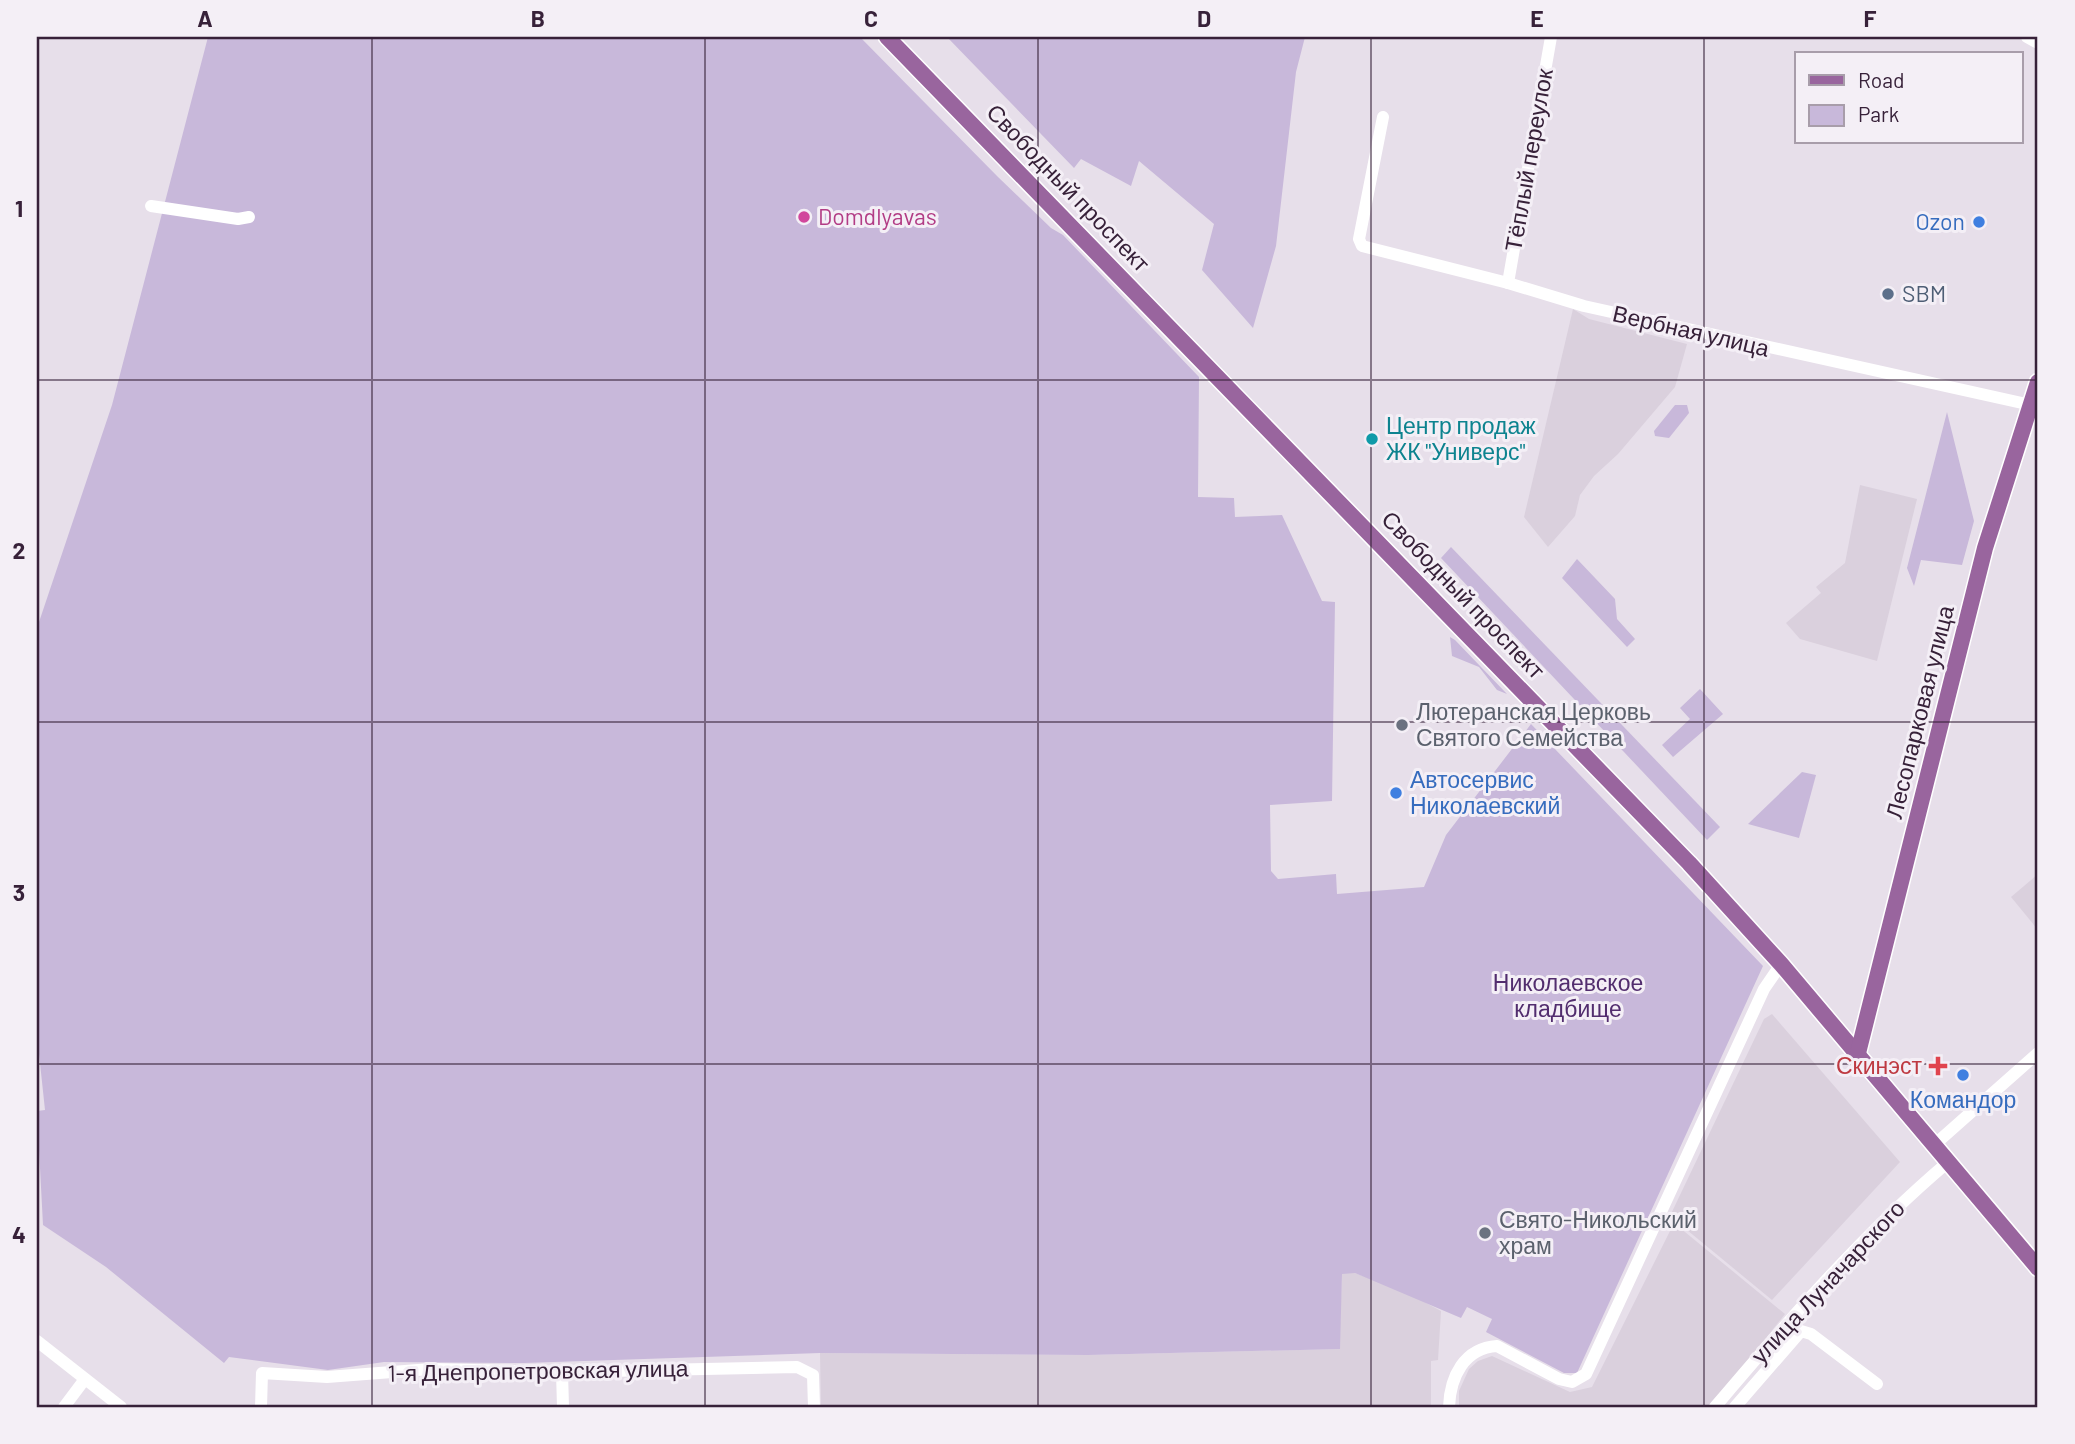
<svg xmlns="http://www.w3.org/2000/svg" width="2075" height="1444" viewBox="0 0 2075 1444" font-family="Barlow,sans-serif">
  <style>
    .built { fill: #dad0dd }
    .green { fill: #c8b8da }
    .lines { fill: none; stroke-linecap: round; stroke-linejoin: round }
    .major-casing { stroke: #fff; stroke-width: 19 }
    .minor { stroke: #fff; stroke-width: 12 }
    .major { stroke: #99659e; stroke-width: 16 }
    .grid { fill: none; stroke: #372139; stroke-width: 2; stroke-opacity: 0.55 }
    .hotel-dot { fill: #d1479c; stroke: #f4eff6; stroke-width: 2.5 }
    .shop-dot { fill: #3f7fe0; stroke: #f4eff6; stroke-width: 2.5 }
    .service-dot { fill: #5c6f8a; stroke: #f4eff6; stroke-width: 2.5 }
    .culture-dot { fill: #0f9aa8; stroke: #f4eff6; stroke-width: 2.5 }
    .worship-dot { fill: #6b7280; stroke: #f4eff6; stroke-width: 2.5 }
    .health-dot { fill: #e0444e; stroke: #f4eff6; stroke-width: 2.5 }
    .labels { text-anchor: middle; stroke-width: 6; stroke-linejoin: round; paint-order: stroke }
    .street-label { font-size: 23px; fill: #372139; stroke: #f4eff6 }
    .hotel-label { font-size: 23px; fill: #b23c85; stroke: #f4eff6; text-anchor: start }
    .shop-label { font-size: 23px; fill: #366cbe; stroke: #f4eff6; text-anchor: end }
    .service-label { font-size: 23px; fill: #4e5e75; stroke: #f4eff6; text-anchor: start }
    .culture-label { font-size: 23px; fill: #0d838f; stroke: #f4eff6; text-anchor: start }
    .worship-label { font-size: 23px; fill: #5b616d; stroke: #f4eff6; text-anchor: start }
    .park-label { font-size: 23px; fill: #522d6e; stroke: #f4eff6 }
    .health-label { font-size: 23px; fill: #be3a42; stroke: #f4eff6; text-anchor: end }
    .neatline { fill: none; stroke: #372139; stroke-width: 2.5 }
    .grid-label { font-size: 23px; text-anchor: middle; font-weight: bold; fill: #372139 }
  </style>
  <rect width="100%" height="100%" fill="#e7dfea"/>
  <g class="built">
    <path d="M 1573,309 L 1589,319 L 1687,344 L 1675,387 L 1618,454 L 1594,476 L 1580,495 L 1575,516 L 1548,547 L 1524,517 Z"/>
    <path d="M 1860,485 L 1917,499 L 1877,661 L 1800,639 L 1786,623 L 1821,593 L 1816,587 L 1845,563 Z"/>
    <path d="M 2038,874 L 2038,930 L 2011,897 Z"/>
    <path d="M 1772,1014 L 1900,1162 L 1772,1300 L 1670,1216 L 1764,1019 Z"/>
    <path d="M 1674,1223 L 1785,1314 L 1712,1407 L 1459,1407 L 1459,1391 L 1469,1369 L 1478,1361 L 1492,1356 L 1570,1392 L 1592,1387 Z"/>
    <path d="M 1342,1273 L 1355,1273 L 1406,1292 L 1441,1311 L 1438,1360 L 1431,1361 L 1431,1407 L 821,1407 L 820,1353 L 1088,1355 L 1339,1349 Z"/>
  </g>
  <g class="green">
    <path d="M 208,37 L 860,37 L 998,177 L 1051,228 L 1063,235 L 1199,377 L 1198,497 L 1234,498 L 1235,517 L 1282,515 L 1322,601 L 1335,602 L 1332,801 L 1270,805 L 1271,871 L 1278,879 L 1336,874 L 1337,894 L 1424,887 L 1446,835 L 1531,724 L 1763,966 L 1577,1373 L 1564,1373 L 1486,1332 L 1492,1319 L 1467,1307 L 1461,1318 L 1355,1273 L 1342,1274 L 1340,1349 L 1088,1355 L 820,1353 L 524,1363 L 384,1362 L 328,1370 L 229,1357 L 224,1363 L 106,1267 L 43,1225 L 37,1111 L 45,1110 L 37,1035 L 37,628 L 112,405 Z"/>
    <path d="M 947,37 L 1305,37 L 1296,72 L 1276,246 L 1253,328 L 1202,270 L 1214,224 L 1139,161 L 1131,186 L 1081,159 L 1074,168 Z"/>
    <path d="M 1675,405 L 1687,405 L 1689,413 L 1669,438 L 1655,436 L 1654,431 Z"/>
    <path d="M 1947,412 L 1974,521 L 1962,565 L 1921,560 L 1914,586 L 1907,568 Z"/>
    <path d="M 1451,547 L 1720,827 L 1707,840 L 1441,558 Z"/>
    <path d="M 1577,559 L 1615,599 L 1617,619 L 1635,639 L 1627,647 L 1562,578 Z"/>
    <path d="M 1450,637 L 1455,640 L 1507,694 L 1497,690 L 1479,667 L 1452,656 Z"/>
    <path d="M 1700,689 L 1723,714 L 1673,757 L 1662,745 L 1690,719 L 1680,708 Z"/>
    <path d="M 1802,772 L 1816,775 L 1799,838 L 1748,824 Z"/>
  </g>
  <g class="lines">
    <g class="major-casing">
      <g id="major">
        <path d="M 887,37 L 1689,863 L 1781,964 L 2038,1268"/>
        <path d="M 1857,1057 L 1985,548 L 2038,382"/>
      </g>
    </g>
    <g class="minor">
      <path d="M 2027,37 L 2038,43"/>
      <path d="M 1383,117 L 1359,239 L 1362,246 L 1508,283 L 1584,306 L 2031,405"/>
      <path d="M 151,206 L 238,219 L 249,217"/>
      <path d="M 1508,283 L 1551,37"/>
      <path d="M 1933,1146 L 2038,1053"/>
      <path d="M 37,1341 L 121,1407"/>
      <path d="M 562,1372 L 563,1407"/>
      <path d="M 64,1407 L 85,1379"/>
      <path d="M 261,1407 L 262,1373 L 327,1377 L 431,1369 L 562,1372 L 797,1367 L 813,1375 L 814,1407"/>
      <path d="M 1449,1407 C 1450,1377 1464,1348 1497,1346 L 1559,1379 L 1572,1382 L 1586,1374 L 1764,989 L 1781,964"/>
      <path d="M 1715,1407 C 1788,1321 1861,1236 1947,1163"/>
      <path d="M 1735,1407 L 1801,1331 L 1811,1334 L 1877,1384"/>
    </g>
    <use href="#major" class="major"/>
  </g>
  <path class="grid" d="M 372,37 L 372,1407M 705,37 L 705,1407M 1038,37 L 1038,1407M 1371,37 L 1371,1407M 1704,37 L 1704,1407M 37,380 L 2038,380M 37,722 L 2038,722M 37,1064 L 2038,1064"/>
  <circle class="hotel-dot" cx="804" cy="217" r="7"/>
  <g class="shop-dot">
    <circle cx="1979" cy="222" r="7"/>
    <circle cx="1396" cy="793" r="7"/>
    <circle cx="1963" cy="1075" r="7"/>
  </g>
  <circle class="service-dot" cx="1888" cy="294" r="7"/>
  <circle class="culture-dot" cx="1372" cy="439" r="7"/>
  <g class="worship-dot">
    <circle cx="1402" cy="725" r="7"/>
    <circle cx="1485" cy="1233" r="7"/>
  </g>
  <path class="health-dot" d="M1934.5 1055.5h7v7h7v7h-7v7h-7v-7h-7v-7h7z"/>
  <g class="labels">
    <g class="street-label">
      <text transform="translate(1529 160) rotate(-80)" y="8">Тёплый переулок</text>
      <text transform="translate(1068 188) rotate(46)" y="8">Свободный проспект</text>
      <text transform="translate(1691 331) rotate(13)" y="8">Вербная улица</text>
      <text transform="translate(1463 595) rotate(46)" y="8">Свободный проспект</text>
      <text transform="translate(1920 712) rotate(-76)" y="8">Лесопарковая улица</text>
      <text transform="translate(1828 1282) rotate(-47)" y="8">улица Луначарского</text>
      <text transform="translate(538 1371) rotate(-1)" y="8">1-я Днепропетровская улица</text>
    </g>
    <g class="hotel-label">
      <text x="818" y="225">Domdlyavas</text>
    </g>
    <g class="shop-label">
      <text x="1965" y="230">Ozon</text>
      <text x="1410" y="788" text-anchor="start">Автосервис<tspan x="1410" dy="26">Николаевский</tspan></text>
      <text x="1963" y="1108" text-anchor="middle">Командор</text>
    </g>
    <g class="service-label">
      <text x="1902" y="302">SBM</text>
    </g>
    <g class="culture-label">
      <text x="1386" y="434">Центр продаж<tspan x="1386" dy="26">ЖК "Универс"</tspan></text>
    </g>
    <g class="worship-label">
      <text x="1416" y="720">Лютеранская Церковь<tspan x="1416" dy="26">Святого Семейства</tspan></text>
      <text x="1499" y="1228">Свято-Никольский<tspan x="1499" dy="26">храм</tspan></text>
    </g>
    <g class="park-label">
      <text x="1568" y="991">Николаевское<tspan x="1568" dy="26">кладбище</tspan></text>
    </g>
    <g class="health-label">
      <text x="1922" y="1074">Скинэст</text>
    </g>
  </g>
  <rect width="2075" height="1444" fill="none" stroke="#f4eff6" stroke-width="77"/>
  <rect x="1795" y="52" width="228" height="91" fill="#f4eff6" stroke="#a89daa" stroke-width="2"/>
  <rect x="1809" y="75" width="35" height="10" fill="#99659e" stroke="#a89daa" stroke-width="2"/>
  <text x="1858" y="88" font-size="21" fill="#372139">Road</text>
  <rect x="1809" y="105" width="35" height="21" fill="#c8b8da" stroke="#a89daa" stroke-width="2"/>
  <text x="1858" y="122" font-size="21" fill="#372139">Park</text>
  <rect x="38" y="38" width="1998" height="1368" class="neatline"/>
  <g class="grid-label">
    <text x="205" y="27">A</text>
    <text x="538" y="27">B</text>
    <text x="871" y="27">C</text>
    <text x="1204" y="27">D</text>
    <text x="1537" y="27">E</text>
    <text x="1870" y="27">F</text>
    <text x="19" y="217">1</text>
    <text x="19" y="559">2</text>
    <text x="19" y="901">3</text>
    <text x="19" y="1243">4</text>
  </g>
</svg>
